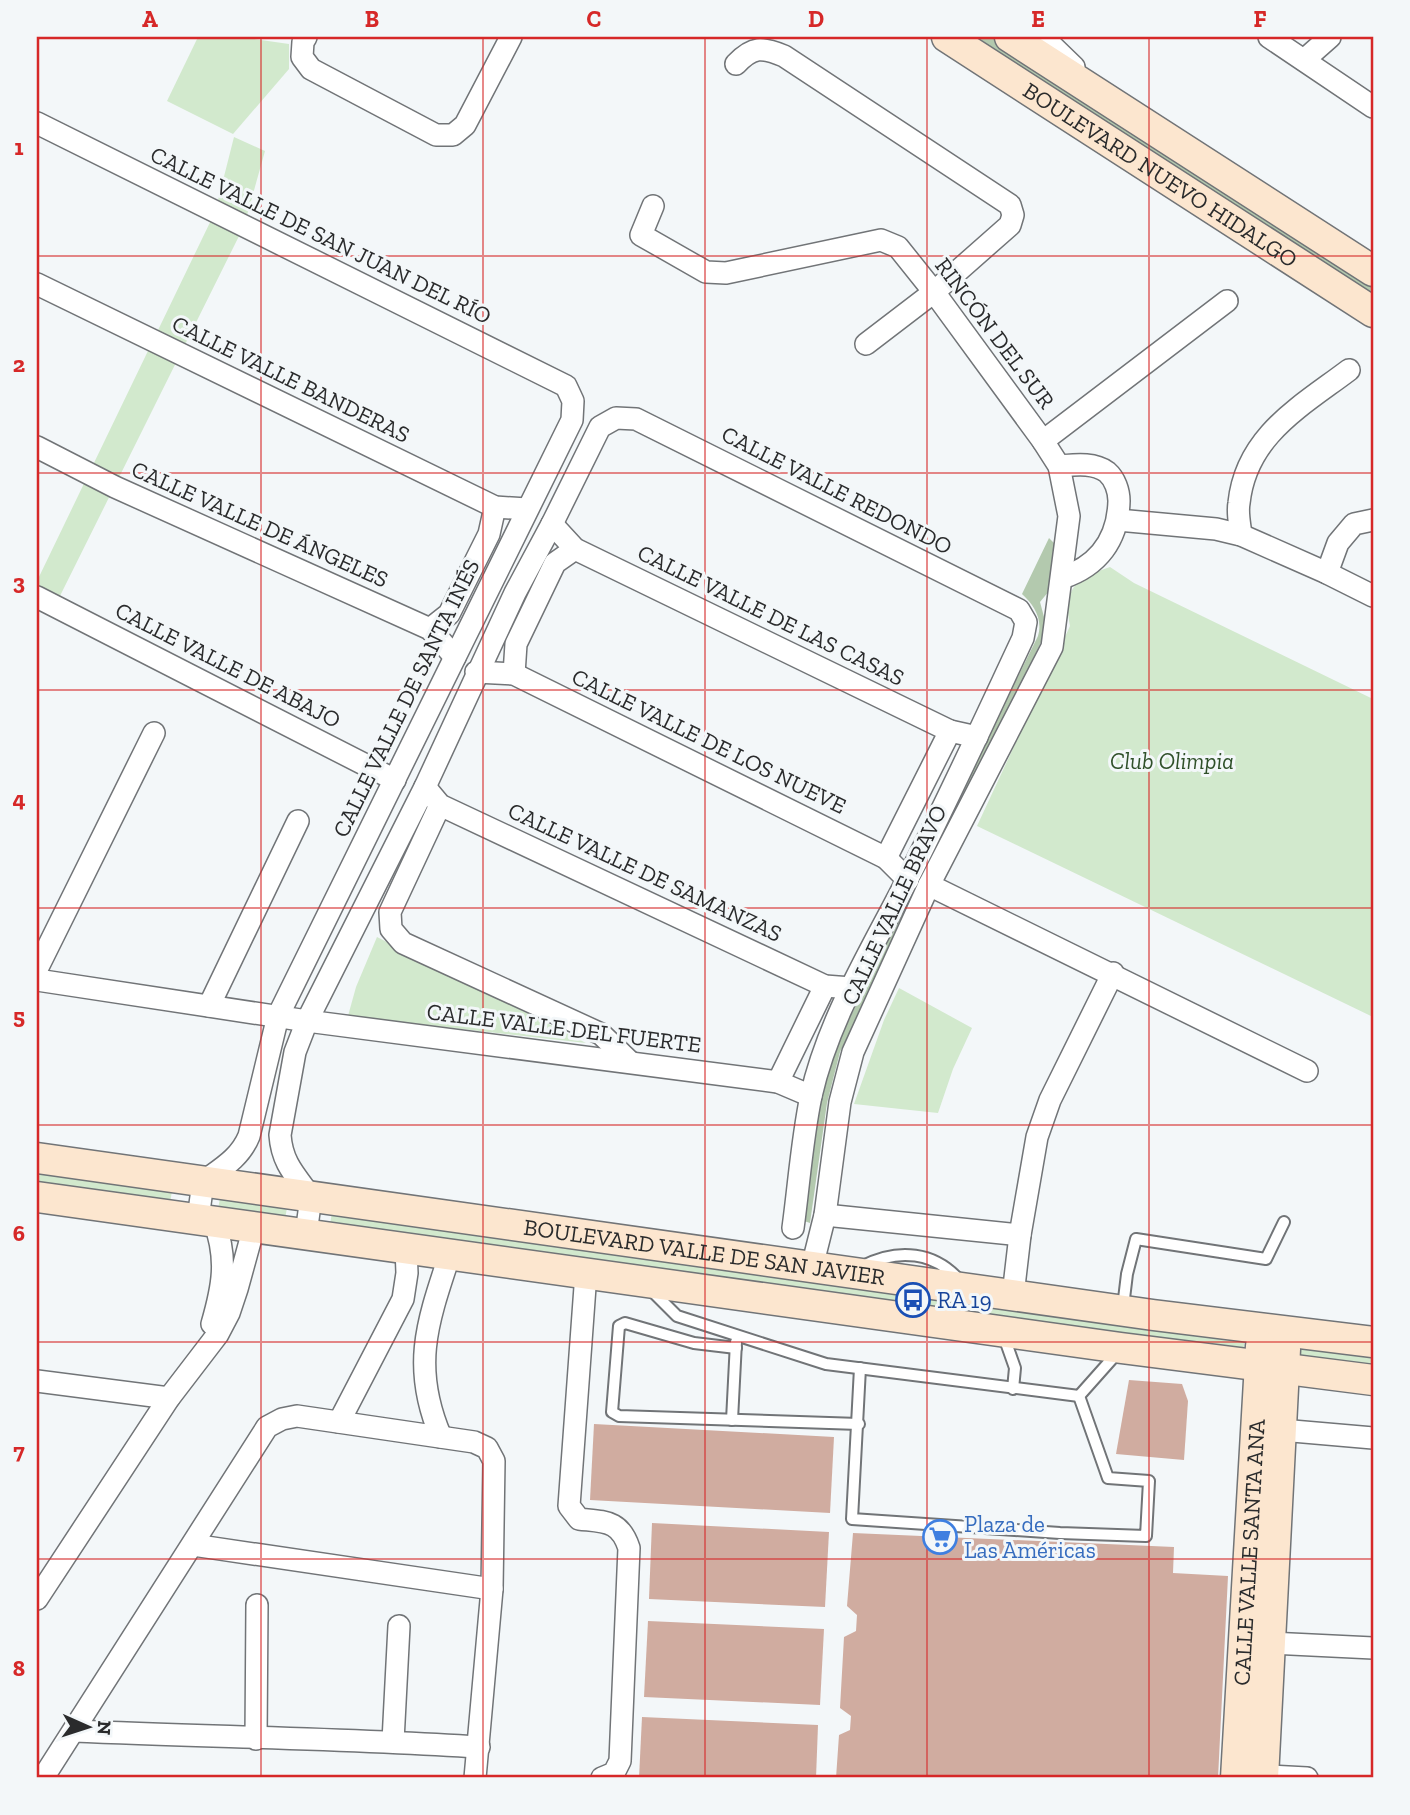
<svg xmlns="http://www.w3.org/2000/svg" width="1410" height="1815" viewBox="0 0 1410 1815" font-family="'Zilla Slab',serif">
  <style>
    .green { fill: #d2e9cd }
    .forest { fill: #b3c9ae }
    .building { fill: #d0aca0 }
    .lines { fill: none; stroke-linecap: round; stroke-linejoin: round }
    .lane-casing { stroke: #717477; stroke-width: 14 }
    .street-casing { stroke: #717477; stroke-width: 24 }
    .secondary-casing { stroke: #717477; stroke-width: 33 }
    .lane { stroke: #fff; stroke-width: 10 }
    .street { stroke: #fff; stroke-width: 21 }
    .secondary { stroke: #fce6cf; stroke-width: 30 }
    .grid { fill: none; stroke: #d62828; stroke-width: 2; stroke-opacity: 0.55 }
    .labels { text-anchor: middle; stroke-width: 6; stroke-linejoin: round; paint-order: stroke }
    .street-label { font-size: 23px; fill: #2a2b2c; stroke: #f3f7f9 }
    .park-label { font-size: 23px; font-style: italic; fill: #30512a; stroke: #f3f7f9 }
    .transit-label { font-size: 23px; fill: #164399; stroke: #f3f7f9; text-anchor: start }
    .shop-label { font-size: 23px; fill: #366cbe; stroke: #f3f7f9; text-anchor: start }
    .neatline { fill: none; stroke: #d62828; stroke-width: 2.5 }
    .grid-label { font-size: 23px; text-anchor: middle; font-weight: bold; fill: #d62828 }
  </style>
  <rect width="100%" height="100%" fill="#f3f7f9"/>
  <g class="green">
    <path d="M 198,37 L 240,37 L 289,44 L 289,69 L 233,134 L 167,101 Z"/>
    <path d="M 234,137 L 265,151 L 244,226 L 55,606 L 37,597 L 37,581 L 215,212 Z"/>
    <path d="M 1110,567 L 1134,583 L 1373,699 L 1373,1017 L 977,826 L 1070,626 C 1062,588 1077,578 1110,567 Z"/>
    <path d="M 377,937 L 586,1043 L 348,1016 L 356,987 Z"/>
    <path d="M 899,988 L 972,1028 L 953,1069 L 938,1113 L 854,1104 L 884,1020 Z"/>
    <path d="M 37,1172 L 172,1191 L 170,1203 L 37,1184 Z"/>
    <path d="M 220,1198 L 287,1208 L 285,1219 L 218,1209 Z"/>
    <path d="M 332,1212 L 955,1297 L 953,1310 L 330,1225 Z"/>
    <path d="M 991,1303 L 1245,1339 L 1243,1351 L 990,1315 Z"/>
    <path d="M 1298,1345 L 1373,1355 L 1373,1367 L 1298,1357 Z"/>
  </g>
  <g class="forest">
    <path d="M 971,37 L 997,37 L 1373,278 L 1373,296 Z"/>
    <path d="M 1049,538 L 1055,544 L 1049,591 L 1040,602 L 1047,628 L 1044,636 L 840,1052 L 827,1103 L 810,1223 L 804,1221 L 820,1101 L 835,1050 L 869,977 L 1038,636 C 1043,619 1034,605 1022,594 Z"/>
  </g>
  <g class="building">
    <path d="M 1129,1380 L 1182,1384 L 1188,1401 L 1184,1460 L 1116,1454 Z"/>
    <path d="M 594,1424 L 834,1437 L 830,1513 L 590,1500 Z"/>
    <path d="M 652,1523 L 829,1532 L 825,1607 L 649,1599 Z"/>
    <path d="M 853,1533 L 1174,1547 L 1173,1573 L 1228,1576 L 1218,1778 L 836,1778 L 839,1735 L 850,1730 L 851,1716 L 840,1708 L 844,1637 L 856,1631 L 857,1615 L 847,1606 Z"/>
    <path d="M 648,1621 L 824,1629 L 820,1705 L 644,1697 Z"/>
    <path d="M 642,1717 L 818,1725 L 816,1778 L 639,1778 Z"/>
  </g>
  <g class="lines">
    <g class="lane-casing">
      <g id="lane">
        <path d="M 863,1266 C 898,1248 935,1251 961,1282"/>
        <path d="M 651,1290 L 677,1316 L 826,1364 L 1079,1396"/>
        <path d="M 1123,1307 L 1127,1274 L 1136,1239 L 1266,1259 L 1284,1222"/>
        <path d="M 1003,1334 L 1015,1368 L 1013,1389"/>
        <path d="M 736,1348 L 694,1343 L 625,1323 L 619,1326 L 612,1412 L 619,1416 L 859,1424"/>
        <path d="M 860,1368 L 852,1519 L 1060,1533 L 1146,1536 L 1149,1481 L 1108,1478 L 1079,1396"/>
        <path d="M 1079,1396 L 1119,1351"/>
        <path d="M 732,1420 L 736,1342"/>
      </g>
    </g>
    <g class="street-casing">
      <g id="street">
        <path d="M 306,37 L 303,42 L 302,57 L 311,69 L 436,135 L 453,135 L 465,125 L 511,37"/>
        <path d="M 1043,37 L 1074,67"/>
        <path d="M 1269,37 L 1373,107"/>
        <path d="M 1304,60 L 1330,37"/>
        <path d="M 736,64 C 753,46 762,47 784,56 L 1010,205 L 1013,215 L 1010,225 L 934,292 L 866,344"/>
        <path d="M 37,123 L 566,386 L 573,401 L 572,420 L 278,1016 L 249,1136 C 240,1158 222,1168 203,1182 L 198,1219"/>
        <path d="M 653,206 L 641,235 L 706,272 L 726,273 L 881,240 L 898,247 L 934,292 L 1043,441 L 1059,466 L 1069,516 L 1052,647 L 929,885 L 853,1052 L 840,1102 L 825,1215 L 812,1267"/>
        <path d="M 37,284 L 495,507 L 527,509"/>
        <path d="M 1043,441 L 1227,301"/>
        <path d="M 37,447 L 115,487 L 430,629 L 455,657"/>
        <path d="M 1059,466 C 1074,465 1093,462 1107,472 C 1115,479 1119,491 1119,501 C 1118,540 1098,566 1062,578"/>
        <path d="M 1118,520 L 1216,529 L 1241,535 L 1327,573 L 1373,596"/>
        <path d="M 552,524 L 575,549 L 950,731 L 977,737"/>
        <path d="M 1241,535 C 1240,525 1237,513 1239,503 C 1246,436 1300,407 1349,370"/>
        <path d="M 1327,573 L 1338,543 L 1354,524 L 1373,520"/>
        <path d="M 37,597 L 395,780"/>
        <path d="M 430,629 L 449,614 L 489,534 L 495,507"/>
        <path d="M 476,672 L 514,674 L 886,858 L 908,880"/>
        <path d="M 514,674 L 516,644 L 555,563 L 575,549"/>
        <path d="M 425,787 L 440,805 L 825,986 L 851,988"/>
        <path d="M 440,805 L 390,912 L 391,929 L 403,943 L 601,1034 L 630,1062"/>
        <path d="M 886,858 L 950,731"/>
        <path d="M 929,885 L 1307,1071"/>
        <path d="M 37,969 L 154,733"/>
        <path d="M 37,980 L 307,1021 L 778,1082 L 811,1096"/>
        <path d="M 209,1006 L 298,821"/>
        <path d="M 778,1082 L 825,986"/>
        <path d="M 825,1215 L 1020,1235"/>
        <path d="M 306,1234 L 311,1197 C 295,1175 282,1163 280,1135 L 295,1052 L 307,1021 L 425,787 L 515,593 L 552,524 L 600,427 L 616,418 L 636,419 L 1019,610 L 1026,622 L 1023,638 C 985,719 947,802 906,882 C 871,951 828,1020 811,1096 C 802,1139 799,1184 793,1228"/>
        <path d="M 586,1273 L 569,1506 L 579,1519 C 605,1522 620,1520 629,1548 L 620,1761 L 614,1773 L 602,1778"/>
        <path d="M 1013,1295 L 1020,1235 L 1037,1137 L 1050,1100 L 1113,973"/>
        <path d="M 212,1324 C 223,1286 228,1259 214,1221"/>
        <path d="M 37,1381 L 169,1398"/>
        <path d="M 339,1422 L 403,1299 L 407,1273 L 406,1248"/>
        <path d="M 1281,1430 L 1373,1438"/>
        <path d="M 441,1437 C 411,1367 427,1323 450,1254"/>
        <path d="M 193,1545 L 492,1589"/>
        <path d="M 37,1599 L 169,1398 L 218,1334 L 229,1313 L 237,1289 L 254,1227"/>
        <path d="M 1270,1643 L 1373,1648"/>
        <path d="M 74,1731 C 209,1737 344,1738 479,1747"/>
        <path d="M 256,1739 L 257,1605"/>
        <path d="M 393,1741 L 399,1626"/>
        <path d="M 1252,1775 L 1307,1778"/>
        <path d="M 43,1778 L 267,1427 L 282,1419 L 297,1416 L 474,1442 L 487,1448 L 494,1461 L 492,1589 L 475,1778"/>
      </g>
    </g>
    <g class="secondary-casing">
      <g id="secondary">
        <path id="s1" d="M 947,37 L 1373,312"/>
        <path d="M 1010,37 L 1373,271"/>
        <path id="s2" d="M 37,1158 L 1153,1315 L 1373,1342"/>
        <path d="M 37,1197 L 1121,1348 L 1373,1380"/>
        <path id="s3" d="M 1236,1778 L 1261,1346"/>
        <path d="M 1263,1778 L 1285,1349"/>
      </g>
    </g>
    <use href="#lane" class="lane"/>
    <use href="#street" class="street"/>
    <use href="#secondary" class="secondary"/>
  </g>
  <path class="grid" d="M 261,37 L 261,1778M 483,37 L 483,1778M 705,37 L 705,1778M 927,37 L 927,1778M 1149,37 L 1149,1778M 37,256 L 1373,256M 37,473 L 1373,473M 37,690 L 1373,690M 37,908 L 1373,908M 37,1125 L 1373,1125M 37,1342 L 1373,1342M 37,1559 L 1373,1559"/>
  <defs>
    <g id="bus-ring" transform="scale(1.75)"><circle r="9.5" fill="#f3f7f9" stroke="#1a4fb4" stroke-width="1.5"/><path d="M-5-6H5V4H4V6H2V4H-2V6H-4V4H-5ZM-3.5-4V0h7V-4ZM-3.5 1.2v1.5H-2V1.2ZM2 1.2v1.5H3.5V1.2Z" fill="#1a4fb4"/></g>
    <g id="supermarket-ring" transform="scale(1.75)"><circle r="9.5" fill="#f3f7f9" stroke="#3f7fe0" stroke-width="1.5"/><path d="M-6-5.5h2.5l.6 2H6L4.5 2H-2.5L-4.4-4H-6ZM-1.5 3.2a1.3 1.3 0 1 0 .1 0ZM3 3.2a1.3 1.3 0 1 0 .1 0Z" fill="#3f7fe0"/></g>
  </defs>
  <g fill-rule="evenodd">
    <use href="#bus-ring" x="913" y="1300"/>
    <use href="#supermarket-ring" x="940" y="1537"/>
  </g>
  <g class="labels">
    <g class="street-label">
      <text dy="8" stroke="none"><textPath href="#s1" startOffset="254">BOULEVARD NUEVO HIDALGO</textPath></text>
      <text transform="translate(321 235) rotate(26)" y="8">CALLE VALLE DE SAN JUAN DEL RÍO</text>
      <text transform="translate(995 333) rotate(53)" y="8">RINCÓN DEL SUR</text>
      <text transform="translate(291 379) rotate(26)" y="8">CALLE VALLE BANDERAS</text>
      <text transform="translate(837 490) rotate(27)" y="8">CALLE VALLE REDONDO</text>
      <text transform="translate(260 524) rotate(24)" y="8">CALLE VALLE DE ÁNGELES</text>
      <text transform="translate(771 615) rotate(26)" y="8">CALLE VALLE DE LAS CASAS</text>
      <text transform="translate(228 665) rotate(27)" y="8">CALLE VALLE DE ABAJO</text>
      <text transform="translate(406 698) rotate(-64)" y="8">CALLE VALLE DE SANTA INÉS</text>
      <text transform="translate(709 741) rotate(26)" y="8">CALLE VALLE DE LOS NUEVE</text>
      <text transform="translate(645 872) rotate(25)" y="8">CALLE VALLE DE SAMANZAS</text>
      <text transform="translate(894 905) rotate(-65)" y="8">CALLE VALLE BRAVO</text>
      <text transform="translate(564 1028) rotate(7)" y="8">CALLE VALLE DEL FUERTE</text>
      <text dy="8" stroke="none"><textPath href="#s2" startOffset="674">BOULEVARD VALLE DE SAN JAVIER</textPath></text>
      <text dy="8" stroke="none"><textPath href="#s3" startOffset="226">CALLE VALLE SANTA ANA</textPath></text>
    </g>
    <g class="park-label">
      <text x="1172" y="769">Club Olimpia</text>
    </g>
    <g class="transit-label">
      <text x="937" y="1308">RA 19</text>
    </g>
    <g class="shop-label">
      <text x="964" y="1532">Plaza de<tspan x="964" dy="26">Las Américas</tspan></text>
    </g>
  </g>
  <rect width="1410" height="1815" fill="none" stroke="#f3f7f9" stroke-width="77"/>
  <g transform="translate(88 1727) rotate(93)" stroke="#f3f7f9" stroke-width="5" paint-order="stroke">
  <path d="M0-5L12 26L0 18L-12 26Z" fill="#2a2b2c"/>
  <text y="-10" font-size="19" font-weight="bold" text-anchor="middle" fill="#2a2b2c">N</text>
  </g>
  <rect x="38" y="38" width="1334" height="1738" class="neatline"/>
  <g class="grid-label">
    <text x="150" y="27">A</text>
    <text x="372" y="27">B</text>
    <text x="594" y="27">C</text>
    <text x="816" y="27">D</text>
    <text x="1038" y="27">E</text>
    <text x="1260" y="27">F</text>
    <text x="19" y="155">1</text>
    <text x="19" y="372">2</text>
    <text x="19" y="590">3</text>
    <text x="19" y="807">4</text>
    <text x="19" y="1024">5</text>
    <text x="19" y="1241">6</text>
    <text x="19" y="1459">7</text>
    <text x="19" y="1676">8</text>
  </g>
</svg>
